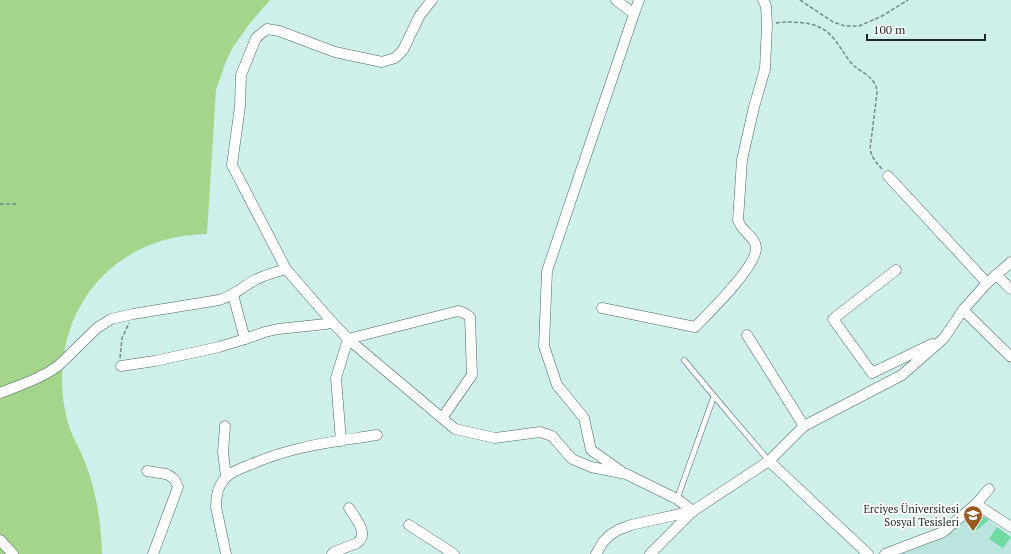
<svg xmlns="http://www.w3.org/2000/svg" width="1011" height="554" viewBox="0 0 1011 554" font-family="'PT Serif',serif">
  <style>
    .built { fill: #bbe4de }
    .green { fill: #a5d48b }
    .building { fill: #70daa5 }
    .lines { fill: none; stroke-linecap: round; stroke-linejoin: round }
    .service-casing { stroke: #4b6763; stroke-width: 6 }
    .minor-casing { stroke: #4b6763; stroke-width: 11 }
    .path { stroke: #758b88; stroke-width: 1.5; stroke-dasharray: 4 2; stroke-linecap: butt }
    .service { stroke: #fff; stroke-width: 5 }
    .minor { stroke: #fff; stroke-width: 10 }
    .labels { text-anchor: middle; stroke-width: 3.5; stroke-linejoin: round; paint-order: stroke }
    .poi-label { font-size: 11px; fill: #1d2927; stroke: #fff; text-anchor: end }
  </style>
  <rect width="100%" height="100%" fill="#cfefea"/>
  <path class="built" d="M 978,506 L 993,524 L 1011,537 L 1011,554 L 893,554 L 923,543 Z"/>
  <path class="green" d="M 0,0 L 270,0 L 250,23 L 233,47 L 226,61 L 216,90 L 207,234 C 112,235 50,312 64,405 C 66,415 68,425 72,434 C 77,445 82,454 86,465 C 97,494 101,523 102,554 L 0,554 Z"/>
  <g class="building">
    <path d="M 976,512 L 989,520 L 977,530 L 968,519 Z"/>
    <path d="M 997,527 L 1011,537 L 1003,548 L 989,539 Z"/>
  </g>
  <g class="lines">
    <g class="service-casing">
      <g id="service">
        <path d="M 684,360 L 714,396 L 769,461"/>
        <path d="M 677,499 L 714,396"/>
      </g>
    </g>
    <g class="minor-casing">
      <g id="minor">
        <path d="M 616,0 L 634,14 L 547,271 L 544,346 L 557,385 L 584,418 L 591,450 L 621,471"/>
        <path d="M 634,14 L 639,0"/>
        <path d="M 888,176 L 987,283"/>
        <path d="M 286,269 L 332,322"/>
        <path d="M 896,270 L 833,319 L 872,373 L 932,344"/>
        <path d="M 996,275 L 1011,289"/>
        <path d="M 233,295 L 245,339"/>
        <path d="M 602,308 L 695,327 C 708,314 758,265 756,247 C 756,238 741,231 738,220 L 742,160 L 754,107 L 765,69 L 767,25 L 766,6 L 763,0"/>
        <path d="M 963,310 L 1011,357"/>
        <path d="M 747,335 L 804,426"/>
        <path d="M 121,366 L 155,361 L 219,347 L 245,339 L 265,332 L 278,329 L 326,324 L 332,322 L 348,339 L 455,429 L 495,438 L 540,432 L 552,436 L 572,459 L 591,467 L 626,474 L 677,499 L 693,511 L 650,554"/>
        <path d="M 0,393 C 20,385 40,379 58,366 L 97,328 L 111,319 L 133,314 L 219,300 C 234,296 242,287 255,280 C 265,275 275,272 286,269 L 232,165 L 240,106 L 241,75 L 256,38 L 267,29 L 279,31 L 335,52 L 382,62 L 395,58 L 403,50 L 420,15 L 432,0"/>
        <path d="M 225,426 L 223,452 L 226,477"/>
        <path d="M 341,441 L 336,378 L 348,339 L 458,311 C 463,312 466,313 470,317 L 472,375 L 442,418"/>
        <path d="M 769,461 L 868,554"/>
        <path d="M 147,471 L 166,474 C 173,476 176,481 178,487 L 153,554"/>
        <path d="M 989,489 L 976,504 L 1011,527"/>
        <path d="M 409,525 L 454,554"/>
        <path d="M 0,540 L 13,554"/>
        <path d="M 226,554 L 216,507 C 216,498 217,488 223,481 C 229,472 242,468 252,464 C 268,457 284,452 301,448 C 326,442 352,439 377,435"/>
        <path d="M 332,554 L 334,552 L 357,543 C 370,534 355,518 349,508"/>
        <path d="M 596,554 L 603,542 L 610,535 L 618,530 L 631,525 L 693,511 L 769,461 L 804,426 L 902,375 L 944,338 L 963,310 L 987,283 L 1011,262"/>
        <path d="M 885,554 L 943,532 L 976,504"/>
      </g>
    </g>
    <g class="path">
      <path d="M 800,0 L 833,22 L 845,26 L 859,26 L 882,16 L 908,0"/>
      <path d="M 776,23 C 786,21 810,22 819,27 C 836,34 842,54 854,66 C 860,71 869,75 873,81 C 876,85 877,89 877,93 L 870,149 C 872,158 877,164 883,170"/>
      <path d="M 0,204 L 16,204"/>
      <path d="M 120,358 L 122,338 L 129,323"/>
    </g>
    <use href="#service" class="service"/>
    <use href="#minor" class="minor"/>
  </g>
  <defs>
    <g id="university-pin" transform="scale(1)"><path d="M0 17L-7.5 6A9.5 9.5 0 1 1 7.5 6Z" fill="#9a5b23" stroke="#fff"/><path d="M0-5L7-2L0 1L-7-2ZM-4 1L0 2.5L4 1V4Q0 6-4 4Z" fill="#fff"/></g>
  </defs>
  <g fill-rule="evenodd">
    <use href="#university-pin" x="973" y="515"/>
  </g>
  <g class="labels">
    <g class="poi-label">
      <text x="959" y="513">Erciyes Üniversitesi<tspan x="959" dy="13">Sosyal Tesisleri</tspan></text>
    </g>
  </g>
  <path d="M867 34v6h118v-6" fill="none" stroke="#1d2927" stroke-width="2"/>
  <text x="873" y="34" font-size="12" fill="#1d2927" stroke="#ffffff" stroke-width="3" paint-order="stroke">100 m</text>
</svg>
